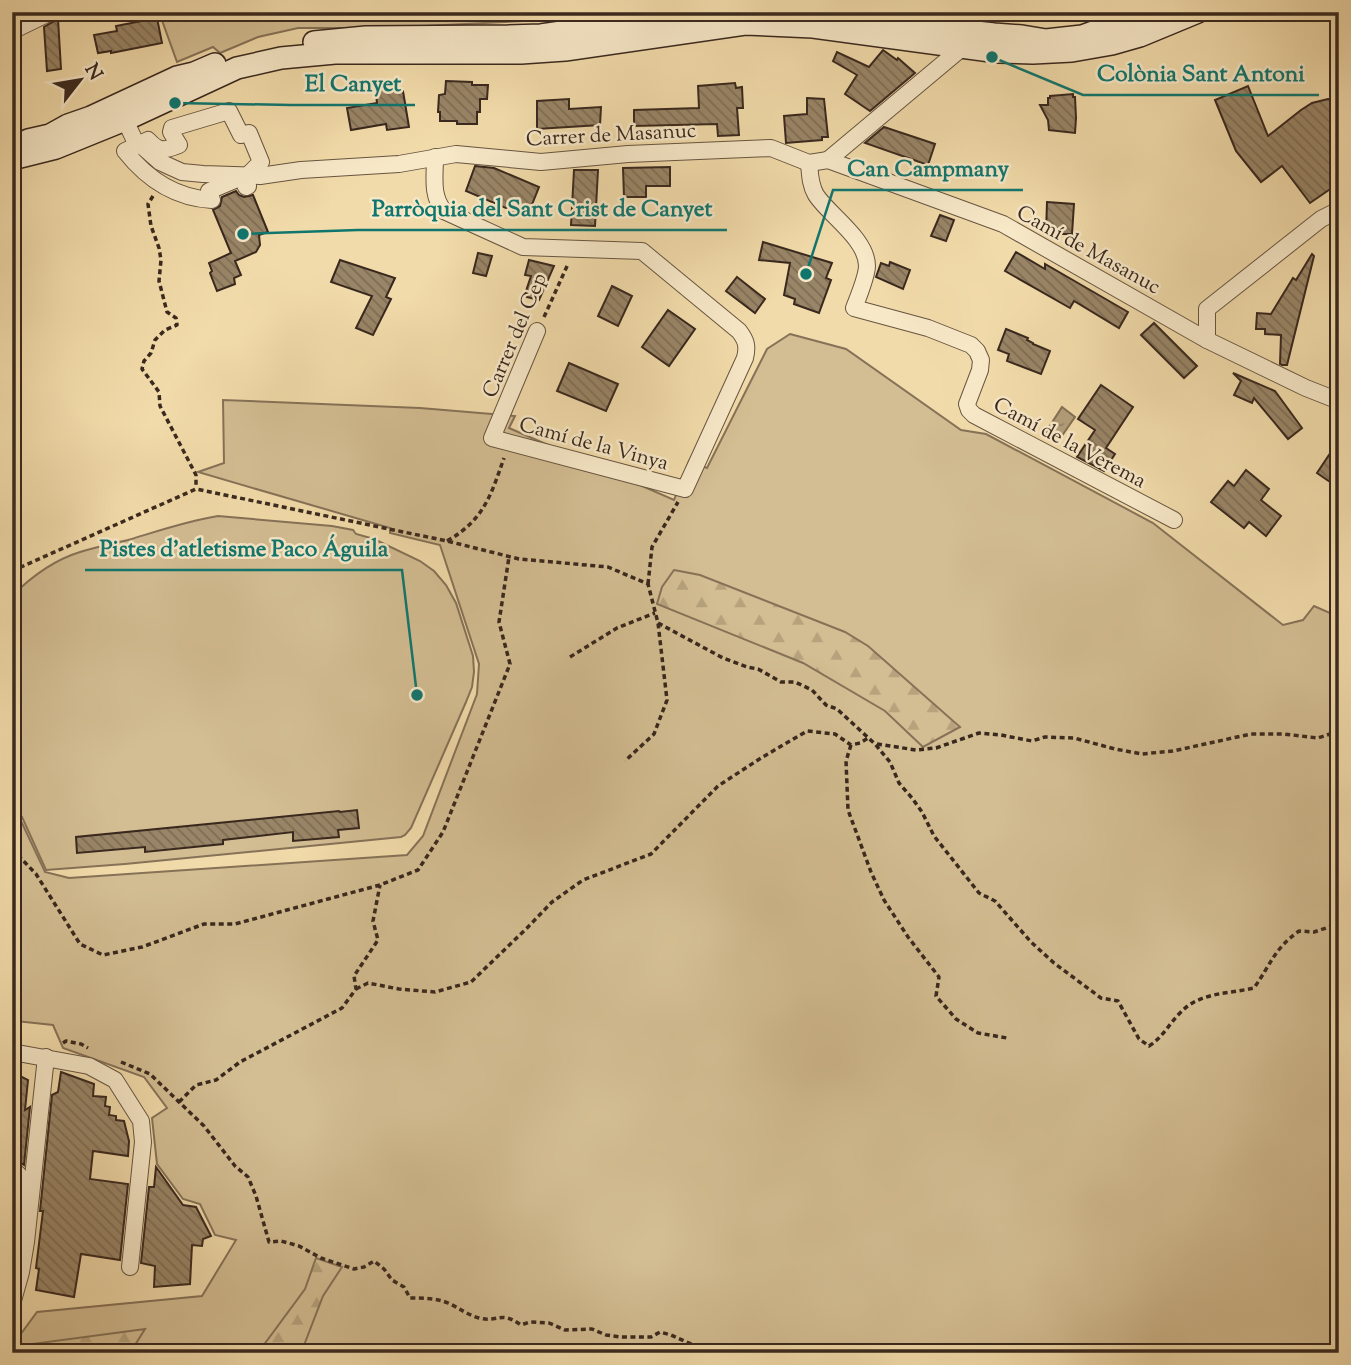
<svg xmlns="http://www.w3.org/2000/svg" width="1351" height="1365" viewBox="0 0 1351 1365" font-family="'Sorts Mill Goudy',serif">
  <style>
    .green { fill: #d3bd92; stroke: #867258; stroke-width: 2 }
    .forest { fill: url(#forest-firs); stroke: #867258; stroke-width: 2 }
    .water { fill: url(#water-ripples); stroke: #826f55; stroke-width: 2 }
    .building { fill: url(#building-back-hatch); stroke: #39281e; stroke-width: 2 }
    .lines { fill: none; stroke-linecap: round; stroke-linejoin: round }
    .street-casing { stroke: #675541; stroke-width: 18 }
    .secondary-casing { stroke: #39281e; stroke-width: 24 }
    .path { stroke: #39281e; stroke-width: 3.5; stroke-dasharray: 5 3.5; stroke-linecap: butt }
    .street { stroke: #f7e8c8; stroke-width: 16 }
    .secondary { stroke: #f7e8c8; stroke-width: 21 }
    .labels { text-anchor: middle; stroke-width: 5; stroke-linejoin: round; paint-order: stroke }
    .street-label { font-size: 21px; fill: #39281e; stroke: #f7e8c8 }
    .leader { fill: none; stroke: #0f766e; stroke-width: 2.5 }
    .callout-dot { fill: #0f766e; stroke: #f7e8c8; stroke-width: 2.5 }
    .callout-label { font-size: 23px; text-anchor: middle; font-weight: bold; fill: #0f766e; stroke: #f7e8c8; stroke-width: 5; stroke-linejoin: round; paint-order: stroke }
  </style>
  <defs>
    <pattern id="forest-firs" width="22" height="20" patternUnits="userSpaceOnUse" patternTransform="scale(1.75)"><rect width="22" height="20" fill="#d3bd92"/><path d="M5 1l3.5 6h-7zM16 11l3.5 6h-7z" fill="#b6a27d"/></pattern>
    <pattern id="water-ripples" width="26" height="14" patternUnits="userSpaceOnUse" patternTransform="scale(1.75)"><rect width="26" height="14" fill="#b39e7a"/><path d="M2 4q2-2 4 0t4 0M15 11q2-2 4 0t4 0" fill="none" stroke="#938163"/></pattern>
    <pattern id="building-back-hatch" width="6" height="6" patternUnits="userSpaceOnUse" patternTransform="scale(1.75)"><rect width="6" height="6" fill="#998567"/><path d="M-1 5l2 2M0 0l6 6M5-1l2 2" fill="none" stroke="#7e6d54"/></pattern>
  </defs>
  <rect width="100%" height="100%" fill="#f2dbaa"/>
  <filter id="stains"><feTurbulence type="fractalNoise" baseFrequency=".00286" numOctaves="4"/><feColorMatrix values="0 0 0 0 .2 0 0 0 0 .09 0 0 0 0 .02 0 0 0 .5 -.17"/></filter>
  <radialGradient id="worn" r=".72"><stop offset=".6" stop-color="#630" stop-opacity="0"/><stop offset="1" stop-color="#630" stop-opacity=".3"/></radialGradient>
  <g class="green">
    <path d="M 159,12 L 628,12 L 585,18 L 385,28 L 298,28 L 258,37 L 220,53 L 213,47 L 177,62 Z"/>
    <path d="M 790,334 L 846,349 L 961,430 L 986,434 L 1153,523 L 1283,625 L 1303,620 L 1314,606 L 1332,614 L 1339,611 L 1339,1353 L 12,1353 L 12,1346 L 37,1312 L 202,1296 L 236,1240 L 215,1235 L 200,1204 L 183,1199 L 157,1164 L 152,1118 L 167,1108 L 144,1077 L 63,1048 L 53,1025 L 16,1021 L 12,1034 L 12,825 L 22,823 L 45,872 L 69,878 L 407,855 L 423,836 L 477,694 L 479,664 L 440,545 L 390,533 L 390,528 L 198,472 L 224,463 L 223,400 L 420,408 L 515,416 L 509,428 L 674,500 L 689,461 L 707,468 L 767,349 Z"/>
    <path d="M 218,516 L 332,526 L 353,530 L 356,534 L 374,539 L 420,561 L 434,571 L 446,585 L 456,603 L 473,656 L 474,672 L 472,687 L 466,702 L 411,828 L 405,835 L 401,837 L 125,864 L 46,870 L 22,817 L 12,819 L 12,596 C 32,576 54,560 80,552 C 96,547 112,544 128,540 C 158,531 187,521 218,516 Z"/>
  </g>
  <g class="forest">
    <path d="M 674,570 L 700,575 L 845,632 L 868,646 L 960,727 L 923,747 L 885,711 L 803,663 L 657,604 L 662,587 Z"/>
    <path d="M 316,1258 L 342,1267 L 323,1296 L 301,1353 L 225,1353 C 236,1346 248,1347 260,1350 L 305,1289 Z"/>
    <path d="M 145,1329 L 130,1353 L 36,1353 L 32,1344 Z"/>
  </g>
  <path class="water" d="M 1062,407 L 1075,417 L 1057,443 L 1044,435 Z"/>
  <g class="building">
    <path d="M 157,18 L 162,43 L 111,53 L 111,51 L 98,53 L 94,35 L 117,31 L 116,26 Z"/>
    <path d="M 58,19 L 61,69 L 47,71 L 44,27 Z"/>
    <path d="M 883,50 L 897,60 L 898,58 L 915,73 L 870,111 L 845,94 L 857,75 L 833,61 L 837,52 L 869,67 Z"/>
    <path d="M 446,81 L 472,82 L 472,85 L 488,85 L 487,99 L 480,99 L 480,112 L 477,112 L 477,124 L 457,124 L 457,121 L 440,121 L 440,112 L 438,112 L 439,95 L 445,94 Z"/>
    <path d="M 393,83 L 394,92 L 403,91 L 409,127 L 387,130 L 386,124 L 351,130 L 347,108 L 377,103 L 375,86 Z"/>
    <path d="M 735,83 L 736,88 L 742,87 L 743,108 L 737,108 L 739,135 L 718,136 L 717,124 L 634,126 L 634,110 L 699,108 L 698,86 Z"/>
    <path d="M 1248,86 L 1268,136 L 1301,110 L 1312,103 L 1328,99 L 1339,100 L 1339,122 L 1333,163 L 1339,171 L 1339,183 L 1310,203 L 1282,166 L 1261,182 L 1236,151 L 1215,100 Z"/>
    <path d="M 1073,94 L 1073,97 L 1075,97 L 1076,118 L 1075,133 L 1049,130 L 1048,120 L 1040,105 L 1048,105 L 1048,98 L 1050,98 L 1050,96 Z"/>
    <path d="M 807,98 L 824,99 L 828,137 L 822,137 L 822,140 L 786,143 L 784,116 L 807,114 Z"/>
    <path d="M 569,99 L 569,109 L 601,107 L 600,125 L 537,129 L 537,101 Z"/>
    <path d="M 884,127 L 935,144 L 928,165 L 865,143 Z"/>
    <path d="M 475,166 L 494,168 L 539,187 L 527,217 L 466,191 Z"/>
    <path d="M 670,167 L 670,186 L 646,186 L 646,197 L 624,197 L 623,168 Z"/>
    <path d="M 574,170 L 598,170 L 595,226 L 571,225 Z"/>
    <path d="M 236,191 L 239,195 L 244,197 L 253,195 L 268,232 L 259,235 L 260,245 L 256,252 L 235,261 L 241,275 L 234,278 L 235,284 L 217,291 L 210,273 L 212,271 L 209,263 L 231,253 L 213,210 L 220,206 L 222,197 Z"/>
    <path d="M 1047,202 L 1074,204 L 1072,234 L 1046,234 Z"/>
    <path d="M 940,215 L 954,220 L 946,241 L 931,236 Z"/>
    <path d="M 763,242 L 832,263 L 826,278 L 831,280 L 819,313 L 794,304 L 795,299 L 784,295 L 790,263 L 759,260 Z"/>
    <path d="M 1016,252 L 1045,269 L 1045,264 L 1128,312 L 1119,328 L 1074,301 L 1070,308 L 1005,271 Z"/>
    <path d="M 478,253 L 492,256 L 486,276 L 473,273 Z"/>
    <path d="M 1312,254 L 1314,256 L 1287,365 L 1282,365 L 1280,364 L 1281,335 L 1265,334 L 1265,329 L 1256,329 L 1257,313 L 1271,314 L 1293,278 L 1296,280 Z"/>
    <path d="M 340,260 L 395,278 L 386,297 L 391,299 L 373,335 L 356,328 L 372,296 L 331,282 Z"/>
    <path d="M 529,260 L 554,266 L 539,300 L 527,297 L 528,294 L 525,294 L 531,276 L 525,275 Z"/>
    <path d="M 890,262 L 910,270 L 903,289 L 876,277 L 881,263 L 889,266 Z"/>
    <path d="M 737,277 L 765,299 L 755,313 L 726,291 Z"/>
    <path d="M 612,286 L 632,296 L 618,326 L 598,316 Z"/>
    <path d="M 668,310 L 695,329 L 669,366 L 642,347 Z"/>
    <path d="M 1154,323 L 1197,366 L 1184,378 L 1141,335 Z"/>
    <path d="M 1006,329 L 1028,338 L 1027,340 L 1033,343 L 1033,344 L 1050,351 L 1041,374 L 1007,361 L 1009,354 L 998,350 Z"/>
    <path d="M 569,363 L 618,384 L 606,411 L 557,391 Z"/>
    <path d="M 1233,373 L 1275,391 L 1302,428 L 1288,439 L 1254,398 L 1252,403 L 1234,395 L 1241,381 Z"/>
    <path d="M 1101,385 L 1133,407 L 1106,448 L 1115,454 L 1104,471 L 1077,457 L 1095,430 L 1078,419 Z"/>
    <path d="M 1329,455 L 1339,462 L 1339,488 L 1317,473 Z"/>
    <path d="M 1246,470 L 1269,489 L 1261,500 L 1281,516 L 1266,536 L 1249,522 L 1244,528 L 1211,502 L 1228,481 L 1234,486 Z"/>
    <path d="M 357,810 L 359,828 L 338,830 L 339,837 L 293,841 L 293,832 L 223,840 L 223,844 L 145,852 L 145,847 L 77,853 L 76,837 L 339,811 L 340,812 Z"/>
    <path d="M 12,1072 L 28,1080 L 25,1110 L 30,1107 L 24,1165 L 18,1161 L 12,1159 Z"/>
    <path d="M 61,1072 L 94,1084 L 93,1096 L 106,1097 L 105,1106 L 110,1107 L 109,1115 L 116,1116 L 116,1120 L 124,1121 L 129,1141 L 128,1156 L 93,1151 L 90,1179 L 128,1184 L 120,1260 L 81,1254 L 74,1297 L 36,1290 L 39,1269 L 36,1268 L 43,1211 L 40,1211 L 52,1095 L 58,1092 Z"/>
    <path d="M 156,1167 L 183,1205 L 196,1207 L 211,1236 L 203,1239 L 202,1246 L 192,1245 L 190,1284 L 154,1287 L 155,1266 L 141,1263 L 149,1187 L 154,1187 Z"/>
  </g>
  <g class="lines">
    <g class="street-casing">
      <g id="street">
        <path d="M 12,31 L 51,12"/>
        <path d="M 229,111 L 241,135 L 249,133 L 261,162 L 247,176 L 248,186 L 246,187 L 242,177 L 209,191 L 212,200 C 176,198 147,179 125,151 L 148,140 C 159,152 164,151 179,145 L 171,132 L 172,128 Z"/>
        <path d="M 125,120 L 134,139 L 160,162 L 182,172 L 203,174 L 260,176 L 301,170 L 399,164 L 456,154 L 541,162 L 628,154 L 771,148 L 809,163 L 828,160 L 1003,224 L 1207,340 L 1306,388 L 1339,401"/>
        <path d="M 435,157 C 435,176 431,196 444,211 L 523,247 L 642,251 L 739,331 C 746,340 748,346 745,358 L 685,489 L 492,438 L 537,331"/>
        <path d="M 828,160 L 963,47"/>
        <path d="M 809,163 C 810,174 810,185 816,195 C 829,215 867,239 867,266 C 867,275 858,298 854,308 L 928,328 L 971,345 L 977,351 L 981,360 L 980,370 L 967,404 L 969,410 L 974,415 L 1174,520"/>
        <path d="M 1207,340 L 1207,309 L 1321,219 L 1339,210"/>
        <path d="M 12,1052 L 89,1066 L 115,1080 L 141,1121 L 143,1142 L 130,1267"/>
        <path d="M 12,1169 L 19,1175 L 18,1225 L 21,1230"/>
        <path d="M 12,1304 L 21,1272 L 26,1242 L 46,1057"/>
      </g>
    </g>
    <g class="secondary-casing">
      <g id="secondary">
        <path d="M 827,12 L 911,25 L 994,34 L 1022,36 L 1046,40 L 1082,36 L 1104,28 L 1152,19 L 1167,12"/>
        <path d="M 314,42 L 366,37 L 508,36 L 541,35 L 702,12"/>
        <path d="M 28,140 L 50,135 L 68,125 L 91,117 L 177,77 L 194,73 L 215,64"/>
        <path d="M 12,159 L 56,148 L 125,120 L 237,68 L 281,58 L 335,53 L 521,53 L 565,50 L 745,24 L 813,27 L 998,52 L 1033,53 L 1072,51 L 1112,44 L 1140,36 L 1198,12"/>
      </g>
    </g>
    <g class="path">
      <path d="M 1038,19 L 1047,12"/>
      <path d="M 153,196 L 148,204 L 151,226 L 159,248 L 161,260 L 159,281 L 167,312 L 176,318 L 177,325 L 165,330 L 155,340 L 151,353 L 144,361 L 142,369 L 159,392 L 160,406 L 196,475 L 196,488"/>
      <path d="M 544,317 L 568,264"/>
      <path d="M 447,541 C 484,520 491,495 504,458"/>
      <path d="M 12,571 L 196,489 L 447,541 L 519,559 L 608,567 L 648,584 L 658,623 L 667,700 L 654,734 L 625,761"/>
      <path d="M 648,584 L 652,547 L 678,502"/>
      <path d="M 658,623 L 723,658 L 747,667 L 758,669 L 781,682 L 795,682 L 812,690 L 826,705 L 837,709 L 875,744 L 890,762 L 899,783 L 912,798 L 922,812 L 934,836 L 979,893 L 995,901 L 1031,942 L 1054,963 L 1101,998 L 1118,1001 L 1139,1039 L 1149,1046 C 1163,1037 1169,1024 1180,1013 C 1199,992 1228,994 1254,988 C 1271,964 1274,949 1299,931 L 1314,932 L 1332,926 L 1339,926"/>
      <path d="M 570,657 L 617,628 L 655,613"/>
      <path d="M 877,744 L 916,750 L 936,748 L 979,733 L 1001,735 L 1032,741 L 1045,737 L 1074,738 L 1115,749 L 1142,754 L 1173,751 L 1251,734 L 1284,734 L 1318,738 L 1330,734 L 1339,734"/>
      <path d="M 851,745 L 846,761 L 848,810 L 871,872 L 884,900 L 908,937 L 939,977 L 936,996 L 956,1019 L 978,1033 L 1007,1038"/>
      <path d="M 12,849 L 36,874 L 80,944 L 103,955 L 142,947 L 204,924 L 235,924 L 380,885 L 418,870 L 443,832 L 510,664 L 499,622 L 509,557"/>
      <path d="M 356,989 L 368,983 L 399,989 L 435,992 L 471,982 L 527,928 L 552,902 L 583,880 L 651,854 L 718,786 L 761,758 L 807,731 L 835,734 L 851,745 L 860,743 L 868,738"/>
      <path d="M 63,1043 L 66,1041 L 81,1044 L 88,1048"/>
      <path d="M 121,1062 L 150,1074 L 204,1126 L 235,1166 L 248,1177 L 256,1196 L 269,1242 L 281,1241 L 299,1246 L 321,1258 L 354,1269 L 364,1267 L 374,1261 L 384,1269 L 392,1280 L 404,1287 L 410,1298 C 423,1298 436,1298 448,1303 C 459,1308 468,1315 479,1318 C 498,1323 500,1310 521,1325 L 530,1322 L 549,1323 L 565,1330 L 592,1329 L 606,1335 L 621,1337 L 651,1337 L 660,1332 L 671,1335 L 709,1352 L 745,1353"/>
      <path d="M 179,1102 L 196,1085 L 216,1080 L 240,1062 L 342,1008 L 356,989 L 354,976 L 378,940 L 373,921 L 380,885"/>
      <path d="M 759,1353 L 785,1350 L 793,1353"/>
    </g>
    <use href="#street" class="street"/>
    <use href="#secondary" class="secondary"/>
  </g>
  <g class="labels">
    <g class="street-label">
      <text transform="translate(611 134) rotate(-3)" y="7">Carrer de Masanuc</text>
      <text transform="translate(1089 249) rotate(29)" y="7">Camí de Masanuc</text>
      <text transform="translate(514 335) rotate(-67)" y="7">Carrer del Cep</text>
      <text transform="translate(1070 442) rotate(28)" y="7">Camí de la Verema</text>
      <text transform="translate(594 443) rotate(15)" y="7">Camí de la Vinya</text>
    </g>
  </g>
  <path class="leader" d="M992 57L1083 95H1319M175 103L291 105H415M806 274L833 190H1023M243 234L358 230H727M417 695L402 570H85"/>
  <g class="callout-dot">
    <circle cx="992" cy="57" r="7"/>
    <circle cx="175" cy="103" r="7"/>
    <circle cx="806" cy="274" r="7"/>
    <circle cx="243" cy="234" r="7"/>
    <circle cx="417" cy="695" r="7"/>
  </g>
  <g class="callout-label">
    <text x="1201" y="81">Colònia Sant Antoni</text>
    <text x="353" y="91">El Canyet</text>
    <text x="928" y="176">Can Campmany</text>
    <text x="542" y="216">Parròquia del Sant Crist de Canyet</text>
    <text x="244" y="556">Pistes d'atletisme Paco Águila</text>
  </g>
  <rect width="1351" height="1365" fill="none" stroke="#f2dbaa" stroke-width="42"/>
  <rect x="14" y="14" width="1323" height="1337" fill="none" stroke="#39281e" stroke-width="3.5"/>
  <rect x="21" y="21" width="1309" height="1323" fill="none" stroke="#39281e" stroke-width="2"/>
  <g transform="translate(80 80) rotate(59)" stroke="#f7e8c8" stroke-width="5" paint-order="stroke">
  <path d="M0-5L12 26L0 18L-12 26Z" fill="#39281e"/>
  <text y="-10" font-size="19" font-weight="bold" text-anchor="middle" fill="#39281e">N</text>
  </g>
  <rect width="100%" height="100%" filter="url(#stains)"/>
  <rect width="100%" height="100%" fill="url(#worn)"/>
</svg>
